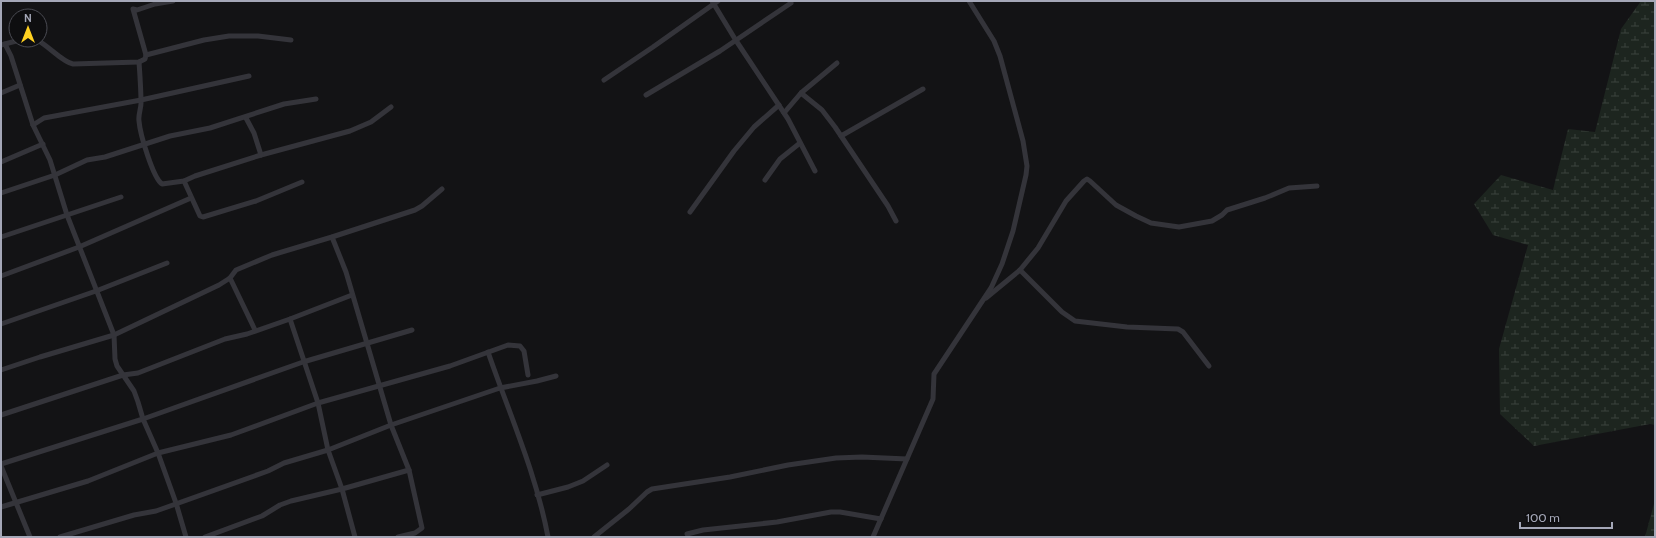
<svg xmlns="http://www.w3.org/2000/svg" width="1656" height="538" viewBox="0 0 1656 538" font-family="Cabin,sans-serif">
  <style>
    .wetland { fill: url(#wetland-marsh) }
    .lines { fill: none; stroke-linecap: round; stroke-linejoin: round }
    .street { stroke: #34343a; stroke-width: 5 }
  </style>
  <defs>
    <pattern id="wetland-marsh" width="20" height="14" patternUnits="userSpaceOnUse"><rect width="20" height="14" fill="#1d251f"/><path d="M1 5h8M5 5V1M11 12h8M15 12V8" fill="none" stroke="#3b423d"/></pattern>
  </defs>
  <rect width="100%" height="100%" fill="#131315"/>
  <g class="wetland">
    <path d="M 1641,1 L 1655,1 L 1655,425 L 1650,424 L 1534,446 L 1500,414 L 1499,349 L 1528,245 L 1493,235 L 1474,204 L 1501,175 L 1553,190 L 1568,129 L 1595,132 L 1621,29 Z"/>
    <path d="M 1655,500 L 1655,537 L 1645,537 Z"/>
  </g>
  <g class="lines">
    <g class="street">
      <path d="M 712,1 L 735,39 L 788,119 L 815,171"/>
      <path d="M 29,40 L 34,42 L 35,40"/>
      <path d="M 37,40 C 49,46 62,62 73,64 L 139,62 L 145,59 L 146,55 L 204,40 L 229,36 L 258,36 L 291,40"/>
      <path d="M 5,44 L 11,56 L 33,125 L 50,160 L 67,215 L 114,335 L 115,359 L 117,366 L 134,391 L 138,402 L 143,419 L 158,453 L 176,503 L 186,537"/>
      <path d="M 1,45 L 20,40"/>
      <path d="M 146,55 L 133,9 L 137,10 L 155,4 L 173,1"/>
      <path d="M 139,62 C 140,76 141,89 141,103 C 141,109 138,115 139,121 C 140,134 153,178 162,184 L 184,181 L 195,176 L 261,155 L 350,131 L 371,122 L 391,107"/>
      <path d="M 604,80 L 653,47 L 718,1"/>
      <path d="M 1,93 L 20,85"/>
      <path d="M 801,93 L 822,110 L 835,127 L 888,206 L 896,221"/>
      <path d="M 646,95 L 720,51 L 791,3"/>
      <path d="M 784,113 L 801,93 L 837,63"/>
      <path d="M 246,118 L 254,133 L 261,155"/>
      <path d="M 33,125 L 44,118 L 141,100 L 249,76"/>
      <path d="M 841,136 L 923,89"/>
      <path d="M 1,162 L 43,144"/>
      <path d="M 765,180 L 780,159 L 800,143"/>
      <path d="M 184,181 L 200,216 L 203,217 L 256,201 L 302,182"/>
      <path d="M 1,193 L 55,175 L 87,160 L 105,157 L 170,136 L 210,128 L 284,104 L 316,99"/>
      <path d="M 690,212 L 734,151 L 754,127 L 779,105"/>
      <path d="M 1,237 L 121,197"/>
      <path d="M 332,237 L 346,272 L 391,425 L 409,470 L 422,528 L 415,533 L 398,537"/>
      <path d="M 1020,270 L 1062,312 L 1075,321 L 1127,327 L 1178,329 L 1183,332 L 1209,366"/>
      <path d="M 1,276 L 79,247 L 191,198"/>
      <path d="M 230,278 L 255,330"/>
      <path d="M 986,298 L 1020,270 L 1038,248 L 1066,201 L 1084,181 L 1087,179 L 1090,181 L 1116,205 L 1136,216 L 1151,223 L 1179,227 L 1212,221 L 1222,215 L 1227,210 L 1265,198 L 1289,188 L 1317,186"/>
      <path d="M 290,319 L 318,403 L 328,450 L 342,489 L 355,537"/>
      <path d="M 1,324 L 96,291 L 167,263"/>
      <path d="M 488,352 C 509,413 536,473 548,537"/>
      <path d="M 1,370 L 40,357 L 114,335 L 219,285 L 230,278 L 236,270 L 272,255 L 332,237 L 415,210 L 422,206 L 442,189"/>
      <path d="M 1,415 L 123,375 L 138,373 L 225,339 L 247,334 L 290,319 L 352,295"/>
      <path d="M 1,464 L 143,419 L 303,362 L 412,330"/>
      <path d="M 1,466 L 30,537"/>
      <path d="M 537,495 L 568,487 L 583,481 L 607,465"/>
      <path d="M 1,507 L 88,481 L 158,453 L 231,435 L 318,403 L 450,366 L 508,345 L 520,346 L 524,351 L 528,375"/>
      <path d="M 687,534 L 703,530 L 777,522 L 831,512 L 840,512 L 881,519"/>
      <path d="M 60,537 L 134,515 L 156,511 L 268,471 L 284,463 L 328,450 L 391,425 L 500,388 L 537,381 L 556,376"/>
      <path d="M 205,537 L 262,516 L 280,505 L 291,501 L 342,489 L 409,470"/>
      <path d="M 594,537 L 629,509 L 647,492 L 652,489 L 730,477 L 788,465 L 836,458 L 862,457 L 907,459"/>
      <path d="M 873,537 L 933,399 L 934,374 L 991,288 L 1002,264 L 1013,231 L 1026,175 L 1027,166 L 1023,141 L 1000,56 L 994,41 L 969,1"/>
    </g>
  </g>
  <rect width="1656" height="538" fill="none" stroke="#a4a7b7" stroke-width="4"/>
  <g transform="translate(28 28)"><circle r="19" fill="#0e0e10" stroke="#4a4b53"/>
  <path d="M0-3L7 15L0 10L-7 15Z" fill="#ffd121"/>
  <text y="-6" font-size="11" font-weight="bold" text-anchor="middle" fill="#a4a7b7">N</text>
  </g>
  <path d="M1520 522v6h92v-6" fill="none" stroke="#a4a7b7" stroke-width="2"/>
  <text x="1526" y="522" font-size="12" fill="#a4a7b7" stroke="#0e0e10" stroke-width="3" paint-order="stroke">100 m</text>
</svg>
